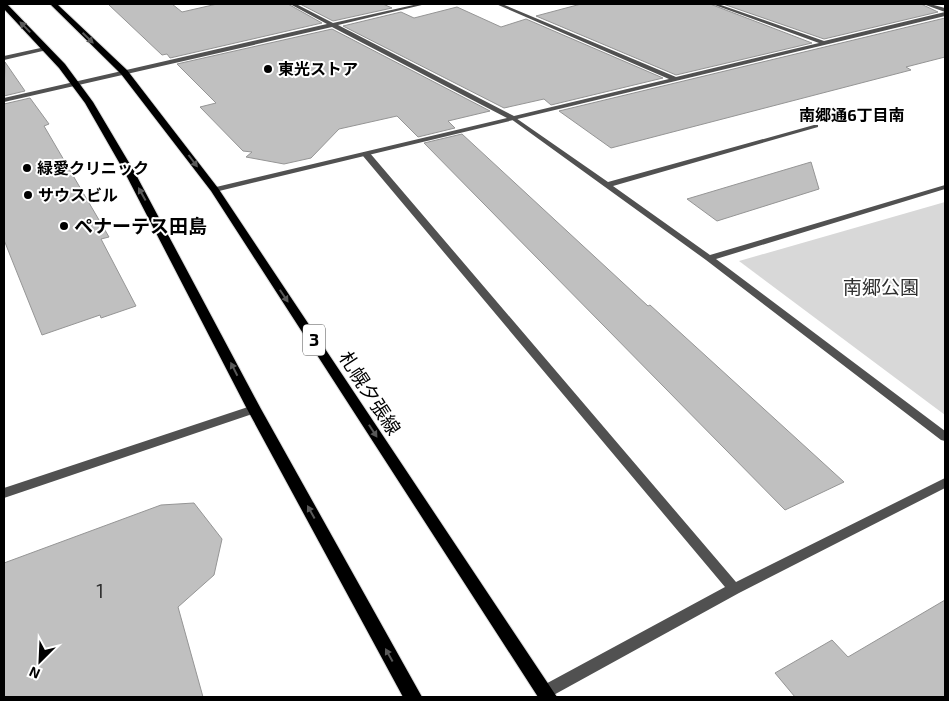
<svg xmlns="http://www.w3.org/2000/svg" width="949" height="701" viewBox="0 0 949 701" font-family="'Exo 2','Noto Sans JP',sans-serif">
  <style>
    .green { fill: #d8d8d8 }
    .building { fill: #c0c0c0; stroke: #959595 }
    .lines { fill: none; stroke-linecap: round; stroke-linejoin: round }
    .primary-casing { stroke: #dbdbdb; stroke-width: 2 }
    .service { fill: #515151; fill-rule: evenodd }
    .minor { fill: #515151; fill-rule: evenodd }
    .primary { fill: #000; fill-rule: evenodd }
    .oneway { fill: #595959 }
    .poi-dot { fill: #000; stroke: #fff; stroke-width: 2 }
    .labels { text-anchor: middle; stroke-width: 4; stroke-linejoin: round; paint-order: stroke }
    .far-poi-label { font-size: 16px; font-weight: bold; fill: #000; stroke: #fff; text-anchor: start }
    .far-neighbourhood-label { font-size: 16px; font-weight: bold; fill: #000; stroke: #fff }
    .shield { fill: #fff; stroke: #4c4c4c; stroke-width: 1 }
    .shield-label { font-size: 18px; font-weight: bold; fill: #000 }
    .poi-label { font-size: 19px; font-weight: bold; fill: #000; stroke: #fff; text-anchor: start }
    .park-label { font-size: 19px; fill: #2f2f2f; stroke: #fff }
    .street-label { font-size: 19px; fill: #000; stroke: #fff }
    .near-number-label { font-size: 19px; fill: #303030 }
  </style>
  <rect width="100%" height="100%" fill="#fff"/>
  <path class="green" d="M 945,202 L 945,415 L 739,261 Z"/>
  <g class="building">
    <path d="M 108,4 L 172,4 L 182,12 L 217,4 L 288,4 L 322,23 L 170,58 L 167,54 L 162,55 Z"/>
    <path d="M 300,4 L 383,4 L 392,8 L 333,21 Z"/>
    <path d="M 581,4 L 710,4 L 812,43 L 676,75 L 536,16 Z"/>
    <path d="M 723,4 L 921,4 L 938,12 L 824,39 Z"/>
    <path d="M 457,7 L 501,27 L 526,19 L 663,78 L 551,105 L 544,99 L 504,108 L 343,26 L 401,12 L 414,18 Z"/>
    <path d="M 945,18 L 945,57 L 906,67 L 911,70 L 611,148 L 559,111 Z"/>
    <path d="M 332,29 L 490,111 L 448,121 L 455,128 L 418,137 L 397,116 L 339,129 L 311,158 L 284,164 L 246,157 L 252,152 L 243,151 L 200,107 L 216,103 L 177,64 Z"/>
    <path d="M 5,62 L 25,91 L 4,96 Z"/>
    <path d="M 30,98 L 49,124 L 44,126 L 109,237 L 101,239 L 136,306 L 101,318 L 100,315 L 42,335 L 4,240 L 4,104 Z"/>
    <path d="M 462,134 L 648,306 L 650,305 L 844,482 L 785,510 L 424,143 Z"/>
    <path d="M 811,162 L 819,189 L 717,221 L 687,199 Z"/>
    <path d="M 194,503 L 222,539 L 214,575 L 178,607 L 203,697 L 4,697 L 4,563 L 161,505 Z"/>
    <path d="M 945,600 L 945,697 L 795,697 L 775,673 L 832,640 L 848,657 Z"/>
  </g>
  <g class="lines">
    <g class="primary-casing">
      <g id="primary">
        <path d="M 4,4 L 7,4 L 65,64 L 93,102 L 134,171 L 261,409 L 422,697 L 403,697 L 247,409 L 124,171 L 85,103 L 59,68 L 4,9 Z"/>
        <path d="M 50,4 L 57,4 L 127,70 L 218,188 L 557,697 L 538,697 L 211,191 L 121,74 Z"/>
      </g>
    </g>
    <g class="service">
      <path d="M 45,47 L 48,49 L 47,50 L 4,60 L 4,56 Z"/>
      <path d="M 513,116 L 608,182 L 814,125 L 818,125 L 818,127 L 613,186 L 710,255 L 945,185 L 945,189 L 716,259 L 945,431 L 945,441 L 941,440 L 706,260 L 511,119 L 510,118 Z"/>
      <path d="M 363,152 L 369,152 L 736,582 L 945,478 L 945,488 L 739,593 L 550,697 L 540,697 L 538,692 L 540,687 L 725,587 L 363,156 Z"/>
    </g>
    <g class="minor">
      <path d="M 290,4 L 296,4 L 333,23 L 418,4 L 426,4 L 338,25 L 514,116 L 669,79 L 496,4 L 502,4 L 676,77 L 819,43 L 712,4 L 718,4 L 824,41 L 945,12 L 945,16 L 215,192 L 212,192 L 212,188 L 507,118 L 332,27 L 4,102 L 4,98 L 327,24 Z"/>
      <path d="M 923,4 L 930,4 L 945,8 L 945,12 Z"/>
      <path d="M 254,405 L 258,406 L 259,409 L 258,412 L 4,498 L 4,488 Z"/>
    </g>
    <use href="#primary" class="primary"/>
  </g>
  <defs><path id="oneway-solid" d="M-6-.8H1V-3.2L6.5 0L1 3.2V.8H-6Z" transform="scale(1.25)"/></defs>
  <g class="oneway">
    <use href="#oneway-solid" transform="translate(25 27) rotate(-134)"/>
    <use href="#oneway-solid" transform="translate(88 38) rotate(44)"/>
    <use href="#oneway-solid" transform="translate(193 161) rotate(53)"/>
    <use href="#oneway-solid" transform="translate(142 194) rotate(-119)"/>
    <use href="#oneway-solid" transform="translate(284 296) rotate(56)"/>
    <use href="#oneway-solid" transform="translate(234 369) rotate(-117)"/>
    <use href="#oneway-solid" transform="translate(373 431) rotate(57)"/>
    <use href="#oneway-solid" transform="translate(311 512) rotate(-119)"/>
    <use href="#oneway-solid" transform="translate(389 655) rotate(-119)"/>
  </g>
  <g class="poi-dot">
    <circle cx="268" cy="69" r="5"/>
    <circle cx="27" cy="168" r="5"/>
    <circle cx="28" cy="195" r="5"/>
    <circle cx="64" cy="226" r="5"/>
  </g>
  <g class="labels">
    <g class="far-poi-label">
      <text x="278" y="75">東光ストア</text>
      <text x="37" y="174">緑愛クリニック</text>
      <text x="38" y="201">サウスビル</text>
    </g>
    <g class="far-neighbourhood-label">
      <text x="852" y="121">南郷通6丁目南</text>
    </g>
    <rect class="shield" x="303" y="324.5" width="22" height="31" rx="4"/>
    <g class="shield-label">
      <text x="314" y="346">3</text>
    </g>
    <g class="poi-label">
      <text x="74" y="233">ペナーテス田島</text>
    </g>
    <g class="park-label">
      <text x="881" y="294">南郷公園</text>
    </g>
    <g class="street-label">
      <text transform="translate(370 393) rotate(57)" y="7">札幌夕張線</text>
    </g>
    <g class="near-number-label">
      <text x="100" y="598">1</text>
    </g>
  </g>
  <rect width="949" height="701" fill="none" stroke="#000000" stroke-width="10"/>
  <g transform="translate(40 661) rotate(204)" stroke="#ffffff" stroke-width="4" paint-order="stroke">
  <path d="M0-4L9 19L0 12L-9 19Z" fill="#000000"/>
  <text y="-8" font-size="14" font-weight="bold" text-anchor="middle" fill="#000000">N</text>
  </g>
</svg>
